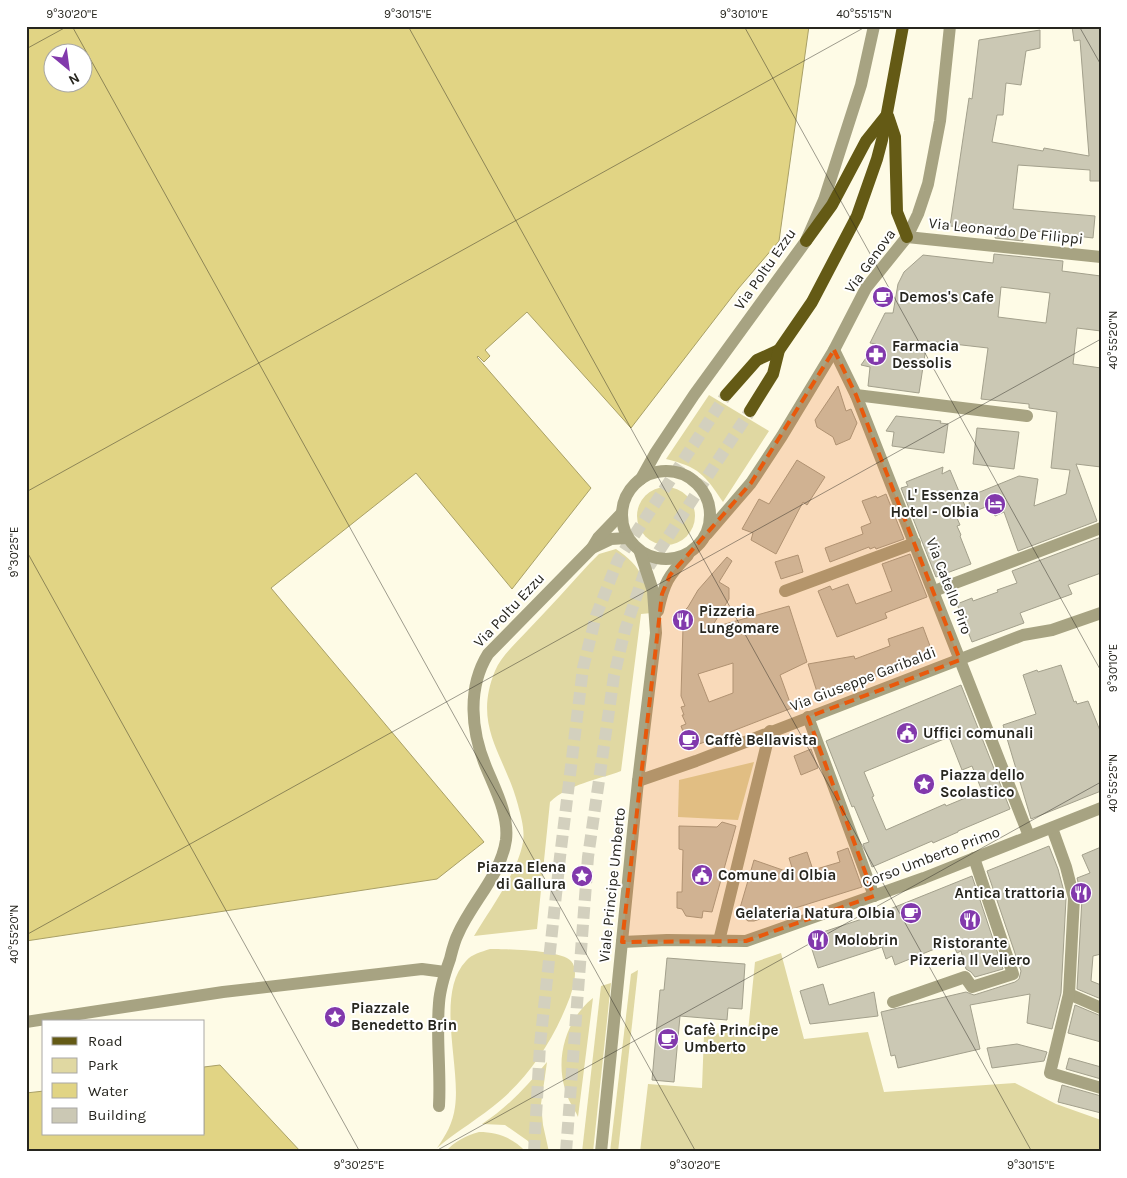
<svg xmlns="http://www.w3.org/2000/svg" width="1127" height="1178" viewBox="0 0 1127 1178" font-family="Karla,sans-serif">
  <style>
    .green { fill: #e0d8a2 }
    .water { fill: #e1d484; stroke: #a9a066; fill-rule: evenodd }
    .building { fill: #cbc8b4; stroke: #a3a08c; fill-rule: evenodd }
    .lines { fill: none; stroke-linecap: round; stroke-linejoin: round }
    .major-tunnel { stroke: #d3d0be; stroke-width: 12; stroke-dasharray: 12 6; stroke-linecap: butt }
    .minor { stroke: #a7a382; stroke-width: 12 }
    .major { stroke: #645a15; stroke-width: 12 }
    .marked { fill: #e8590c; fill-opacity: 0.2; stroke: #e8590c; stroke-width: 4; stroke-dasharray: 10 6; stroke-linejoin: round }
    .ticks { fill: none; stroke: #27261f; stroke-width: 1; stroke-opacity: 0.45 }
    .labels { text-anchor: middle; stroke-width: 4; stroke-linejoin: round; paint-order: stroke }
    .street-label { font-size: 15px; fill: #27261f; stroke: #fff }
    .poi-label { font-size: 15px; font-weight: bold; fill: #27261f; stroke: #fff; text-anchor: start }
    .neatline { fill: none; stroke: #27261f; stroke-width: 2 }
    .ticks-label { font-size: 12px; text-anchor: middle; fill: #27261f }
  </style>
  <rect width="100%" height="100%" fill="#fefbe6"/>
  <g class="green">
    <path d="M 709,395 L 769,431 L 723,502 C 705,475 699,467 666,459 Z"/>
    <circle cx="666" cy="516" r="29"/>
    <path d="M 616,549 C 642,566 647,583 652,613 L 641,614 L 621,771 C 597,780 569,784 550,802 L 537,929 L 474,936 C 490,909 518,872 523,842 C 525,829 521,817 518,805 C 505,755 472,727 495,671 C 501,656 517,642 528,630 C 549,608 569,586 590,563 L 599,554 Z"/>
    <path d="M 754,762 L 738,820 L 678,817 L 679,780 Z"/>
    <path d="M 490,949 C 506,949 561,950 571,961 C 579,969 573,988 570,997 C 555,1037 532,1073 501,1100 C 480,1118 457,1131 437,1148 C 446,1135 453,1123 455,1107 C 461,1066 435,994 466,961 C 472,954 481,952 490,949 Z"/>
    <path d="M 781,953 L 804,1039 L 868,1032 L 884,1092 L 1015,1083 L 1056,1104 L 1101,1120 L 1101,1152 L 640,1152 L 648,1084 L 702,1088 L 704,1034 L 748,1032 L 755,962 Z"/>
    <path d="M 638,970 L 618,1152 L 610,1152 L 631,974 Z"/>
    <path d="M 611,983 L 593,1152 L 582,1152 L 601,986 Z"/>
    <path d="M 593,998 L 578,1117 C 574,1108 567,1099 565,1089 C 555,1057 567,1018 593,998 Z"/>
    <path d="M 547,1062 L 541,1104 L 543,1125 L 549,1152 L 536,1152 L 528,1141 L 505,1125 L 482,1124 C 508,1107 527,1086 547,1062 Z"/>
    <path d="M 479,1132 C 498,1132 513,1138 526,1152 L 445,1152 C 455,1141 465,1136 479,1132 Z"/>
  </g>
  <g class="water">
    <path d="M 26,26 L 809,26 L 779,241 L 738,289 L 631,428 L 527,312 L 485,350 L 490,356 L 484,362 L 478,356 L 477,357 L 591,488 L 512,589 L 416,473 L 271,588 L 484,842 L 437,879 L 26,941 ZM 52,52 L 82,52 L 82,82 L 52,82 Z"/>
    <path d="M 220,1065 L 301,1152 L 26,1152 L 26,1093 L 44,1091 L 44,1134 L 204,1134 L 204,1067 Z"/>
  </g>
  <g class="building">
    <path d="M 1072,26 L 1101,26 L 1101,181 L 1090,181 L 1090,170 L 1018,165 L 1013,209 L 1095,216 L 1093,238 L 1026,230 L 1023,241 L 995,238 L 996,231 L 950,226 L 969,98 L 972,99 L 979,40 L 1040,30 L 1040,48 L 1026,51 L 1021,85 L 1006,83 L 1003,115 L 997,115 L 992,142 L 1043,151 L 1044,148 L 1089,156 L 1080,40 L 1074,41 Z"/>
    <path d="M 994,254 L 1063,261 L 1062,271 L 1101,276 L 1101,331 L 1077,328 L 1073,364 L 1101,368 L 1101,467 L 1076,464 L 1097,521 L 1018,551 L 1004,512 L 995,516 L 991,505 L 957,518 L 960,525 L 957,526 L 961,535 L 960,536 L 971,564 L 936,577 L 901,488 L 908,486 L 906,482 L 943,467 L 942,474 L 950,470 L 968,513 L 970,496 L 1019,476 L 1038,479 L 1034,506 L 1066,494 L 1070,470 L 1051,468 L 1057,412 L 1029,408 L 1029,404 L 981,399 L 988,348 L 927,341 L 919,393 L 868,386 L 870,367 L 861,365 L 876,344 L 870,343 L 885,313 L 893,313 L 898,284 L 904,272 L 923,255 L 993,263 ZM 1001,287 L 1050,293 L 1046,323 L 998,317 Z"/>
    <path d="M 838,386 L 846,411 L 851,409 L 857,423 L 850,439 L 836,445 L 833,437 L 817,427 L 815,420 Z"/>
    <path d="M 896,416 L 941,421 L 940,423 L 948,424 L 944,453 L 892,446 L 894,432 L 886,431 Z"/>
    <path d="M 977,428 L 1019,432 L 1014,469 L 973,464 Z"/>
    <path d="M 797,460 L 825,477 L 807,505 L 803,502 L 776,554 L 751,540 L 753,533 L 742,529 L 759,499 L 769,504 Z"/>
    <path d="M 886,494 L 904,539 L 876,549 L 875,547 L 870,549 L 869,547 L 830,562 L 825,548 L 863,534 L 861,527 L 871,523 L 862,501 L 876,496 L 877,498 Z"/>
    <path d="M 1101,537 L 1101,573 L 1068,585 L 1072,594 L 1020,613 L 1024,623 L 972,642 L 957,604 L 972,598 L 973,601 L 998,592 L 997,590 L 1017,583 L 1012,571 Z"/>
    <path d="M 910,554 L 927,597 L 885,613 L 887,618 L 837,637 L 818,591 L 830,586 L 832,590 L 848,584 L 856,604 L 892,591 L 882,564 Z"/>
    <path d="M 798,555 L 803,572 L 781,579 L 775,562 Z"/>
    <path d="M 727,557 L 732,561 L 719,582 L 729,588 L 729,599 L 711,628 L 789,606 L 807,662 L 780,675 L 792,708 L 689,748 L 681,726 L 686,724 L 682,715 L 684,715 L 681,707 L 685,706 L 681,696 L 683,627 L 682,627 L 681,620 L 684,611 L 688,607 L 698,590 ZM 733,663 L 733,693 L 709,702 L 698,674 Z"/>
    <path d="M 923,627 L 933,654 L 819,698 L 808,664 L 854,656 L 855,659 L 890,646 L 888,639 Z"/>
    <path d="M 1061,665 L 1074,702 L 1076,701 L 1077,704 L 1088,701 L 1101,733 L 1101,791 L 1031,819 L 1003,725 L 1036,714 L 1023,675 L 1037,670 L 1038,672 Z"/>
    <path d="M 961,685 L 1010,809 L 958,831 L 958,832 L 933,843 L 932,841 L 872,867 L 863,844 L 869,842 L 854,806 L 852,807 L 826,741 ZM 949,737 L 962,770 L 972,766 L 982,791 L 946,806 L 945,804 L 886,830 L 872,797 L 874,796 L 864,772 Z"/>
    <path d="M 811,749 L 818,768 L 801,775 L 794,756 Z"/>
    <path d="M 722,822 L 736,826 L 712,912 L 703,911 L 702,918 L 686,916 L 682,909 L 677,908 L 677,892 L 682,892 L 683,850 L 679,849 L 679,826 L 717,827 Z"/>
    <path d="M 1049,846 L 1058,869 L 1066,899 L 1061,993 L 1052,1029 L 1027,1023 L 1030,994 L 970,1005 L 980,1049 L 898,1068 L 895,1055 L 891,1056 L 881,1012 L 966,992 L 974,995 L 1015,982 L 1019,979 L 1021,971 L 987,871 Z"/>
    <path d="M 1101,847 L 1101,954 L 1093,956 L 1091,981 L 1101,985 L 1101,999 L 1077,989 L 1082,898 L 1077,878 L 1090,873 L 1082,855 Z"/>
    <path d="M 848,848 L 862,887 L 754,921 L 748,921 L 742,916 L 740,908 L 754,860 L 794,874 L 789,858 L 807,852 L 813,870 L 840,862 L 837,852 Z"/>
    <path d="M 972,876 L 1003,969 L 975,977 L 971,972 L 966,969 L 961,951 L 957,953 L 952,942 L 895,965 L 892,956 L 886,959 L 882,947 L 818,968 L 808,937 L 880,913 Z"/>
    <path d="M 667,958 L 745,964 L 742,1009 L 728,1008 L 727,1020 L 680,1016 L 674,1082 L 652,1080 L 660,990 L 664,990 Z"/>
    <path d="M 823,984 L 829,1005 L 874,992 L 878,1016 L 810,1024 L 800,991 Z"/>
    <path d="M 1075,1005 L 1101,1016 L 1101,1042 L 1068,1033 Z"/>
    <path d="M 1017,1044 L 1047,1052 L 1044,1061 L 992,1068 L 987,1048 Z"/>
    <path d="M 1069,1058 L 1101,1067 L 1101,1079 L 1066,1069 Z"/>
    <path d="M 1062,1085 L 1101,1096 L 1101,1113 L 1058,1102 Z"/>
  </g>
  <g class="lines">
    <g class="major-tunnel">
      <path d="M 534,1152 L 540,1045 L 560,857 L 583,668 L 596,616 L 618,560 L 726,395"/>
      <path d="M 566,1152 L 588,857 L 614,676 L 625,630 L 644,574 L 750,411"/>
    </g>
    <g class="minor">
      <path d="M 907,237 L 1101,257"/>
      <path d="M 834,350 L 856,395 L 1029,836"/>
      <path d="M 856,395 L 1027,416"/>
      <circle cx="666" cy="515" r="44"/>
      <path d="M 641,479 L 656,452 L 694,395 L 806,241 L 824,200 L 861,85 L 874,26"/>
      <path d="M 707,534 L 751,483 L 782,436 L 834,350 L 866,288 L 907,237 L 918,214 L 928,184 L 940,121 L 950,26"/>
      <path d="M 592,548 L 611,539 L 627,538"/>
      <path d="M 785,591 L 915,543"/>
      <path d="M 934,591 L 1101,528"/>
      <path d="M 658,611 C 664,583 668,576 688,555"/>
      <path d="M 808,717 L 874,896"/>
      <path d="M 638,781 L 696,761 L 1023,635 L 1052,630 L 1101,613"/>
      <path d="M 1052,828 L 1066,867 L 1074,898 L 1069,994 L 1101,1008"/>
      <path d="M 719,941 L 770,731"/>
      <path d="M 622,942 L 667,940 L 746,941 L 924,878 L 1101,808"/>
      <path d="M 1069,994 L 1050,1073 L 1101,1088"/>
      <path d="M 893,1002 L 965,977 L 972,987 L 1013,974 L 974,858"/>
      <path d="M 26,1022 L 223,992 L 422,969 L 445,972"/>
      <path d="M 439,1106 C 441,1072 436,1037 439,1003 C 440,988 445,973 450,959 C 452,951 454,942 458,934 C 472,902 501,875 506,840 C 509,815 495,789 486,767 C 471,731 467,688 488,654 L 592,548 L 598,538 L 622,513"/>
      <path d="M 601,1152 L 638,781 L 656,633 L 653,591 L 640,552"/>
    </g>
    <g class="major">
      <path d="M 888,116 L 895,137 L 897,212 L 907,237"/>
      <path d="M 806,241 L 832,205 L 866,141 L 886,116"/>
      <path d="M 726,395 L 757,360 L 779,350"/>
      <path d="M 750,411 L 773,374 L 779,350 L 812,302 L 857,216 L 877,159 L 882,140 L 903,26"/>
    </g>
  </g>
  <path class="marked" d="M 834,350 L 856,395 L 960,660 L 808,717 L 874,896 L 746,941 L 622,942 L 662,594 L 670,575 L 751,483 Z"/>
  <path class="ticks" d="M 72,26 L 696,1152M 408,26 L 1032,1152M 744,26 L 1101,671M 1079,26 L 1101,65M 26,49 L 68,26M 26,492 L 867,26M 26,550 L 360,1152M 26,935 L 1101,339M 434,1152 L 1101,782"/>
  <defs>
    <g id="cafe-disc" transform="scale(1.125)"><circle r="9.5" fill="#8239ac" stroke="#fff"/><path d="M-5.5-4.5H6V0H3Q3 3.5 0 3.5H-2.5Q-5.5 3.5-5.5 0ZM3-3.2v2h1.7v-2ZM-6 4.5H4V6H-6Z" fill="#fff"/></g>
    <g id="pharmacy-disc" transform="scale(1.125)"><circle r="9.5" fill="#8239ac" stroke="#fff"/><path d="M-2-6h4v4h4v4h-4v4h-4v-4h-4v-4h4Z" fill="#fff"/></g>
    <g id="hotel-disc" transform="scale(1.125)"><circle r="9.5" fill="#8239ac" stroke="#fff"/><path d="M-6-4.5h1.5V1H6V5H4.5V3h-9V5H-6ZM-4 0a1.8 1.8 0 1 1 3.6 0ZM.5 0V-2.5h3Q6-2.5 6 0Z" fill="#fff"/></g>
    <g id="restaurant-disc" transform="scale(1.125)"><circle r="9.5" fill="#8239ac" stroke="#fff"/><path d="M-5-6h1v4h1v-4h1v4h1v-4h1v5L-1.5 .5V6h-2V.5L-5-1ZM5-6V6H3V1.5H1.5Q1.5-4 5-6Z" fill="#fff"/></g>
    <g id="civic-disc" transform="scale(1.125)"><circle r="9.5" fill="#8239ac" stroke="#fff"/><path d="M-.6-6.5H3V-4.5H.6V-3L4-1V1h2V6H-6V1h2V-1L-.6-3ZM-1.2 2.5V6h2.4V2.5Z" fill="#fff"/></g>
    <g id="sight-disc" transform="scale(1.125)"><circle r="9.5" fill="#8239ac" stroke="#fff"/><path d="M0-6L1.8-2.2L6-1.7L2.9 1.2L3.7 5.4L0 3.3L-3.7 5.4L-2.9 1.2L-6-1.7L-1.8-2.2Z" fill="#fff"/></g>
  </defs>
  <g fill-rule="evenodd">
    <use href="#cafe-disc" x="883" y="297"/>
    <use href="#pharmacy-disc" x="876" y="355"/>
    <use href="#hotel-disc" x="995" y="504"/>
    <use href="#restaurant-disc" x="683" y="620"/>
    <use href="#civic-disc" x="907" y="733"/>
    <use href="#cafe-disc" x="689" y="740"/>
    <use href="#sight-disc" x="924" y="784"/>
    <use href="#civic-disc" x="702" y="875"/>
    <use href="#sight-disc" x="582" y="876"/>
    <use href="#restaurant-disc" x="1081" y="893"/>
    <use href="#cafe-disc" x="911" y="913"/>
    <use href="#restaurant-disc" x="970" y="920"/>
    <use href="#restaurant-disc" x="818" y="940"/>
    <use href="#sight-disc" x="335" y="1017"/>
    <use href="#cafe-disc" x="668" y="1039"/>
  </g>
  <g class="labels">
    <g class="street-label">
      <text transform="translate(1006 231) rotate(6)" y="5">Via Leonardo De Filippi</text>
      <text transform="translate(870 261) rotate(-54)" y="5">Via Genova</text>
      <text transform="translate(765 269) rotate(-55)" y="5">Via Poltu Ezzu</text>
      <text transform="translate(949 586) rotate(69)" y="5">Via Catello Piro</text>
      <text transform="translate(509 610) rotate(-47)" y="5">Via Poltu Ezzu</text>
      <text transform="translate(863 679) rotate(-21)" y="5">Via Giuseppe Garibaldi</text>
      <text transform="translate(931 857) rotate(-21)" y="5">Corso Umberto Primo</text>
      <text transform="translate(612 885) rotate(-84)" y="5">Viale Principe Umberto</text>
    </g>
    <g class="poi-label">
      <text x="899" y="302">Demos's Cafe</text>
      <text x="892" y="351">Farmacia<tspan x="892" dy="17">Dessolis</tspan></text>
      <text x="979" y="500" text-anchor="end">L' Essenza<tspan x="979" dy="17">Hotel - Olbia</tspan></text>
      <text x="699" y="616">Pizzeria<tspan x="699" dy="17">Lungomare</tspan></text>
      <text x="923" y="738">Uffici comunali</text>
      <text x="705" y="745">Caffè Bellavista</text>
      <text x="940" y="780">Piazza dello<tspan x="940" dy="17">Scolastico</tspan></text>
      <text x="566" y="872" text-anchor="end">Piazza Elena<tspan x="566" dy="17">di Gallura</tspan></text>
      <text x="718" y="880">Comune di Olbia</text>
      <text x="1065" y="898" text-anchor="end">Antica trattoria</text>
      <text x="895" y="918" text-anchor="end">Gelateria Natura Olbia</text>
      <text x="834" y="945">Molobrin</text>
      <text x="970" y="948" text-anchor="middle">Ristorante<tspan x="970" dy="17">Pizzeria Il Veliero</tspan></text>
      <text x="351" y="1013">Piazzale<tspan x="351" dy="17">Benedetto Brin</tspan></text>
      <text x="684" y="1035">Cafè Principe<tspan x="684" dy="17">Umberto</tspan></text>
    </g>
  </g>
  <rect width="1127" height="1178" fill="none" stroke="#ffffff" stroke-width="55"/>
  <rect x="42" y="1020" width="162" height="115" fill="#ffffff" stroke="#a9a8a5"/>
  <rect x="52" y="1037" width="25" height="8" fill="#645a15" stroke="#a9a8a5"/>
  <text x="88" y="1046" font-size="15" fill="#27261f">Road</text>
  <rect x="52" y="1058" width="25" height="15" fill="#e0d8a2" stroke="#a9a8a5"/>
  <text x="88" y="1070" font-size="15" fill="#27261f">Park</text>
  <rect x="52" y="1083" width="25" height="15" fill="#e1d484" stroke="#a9a8a5"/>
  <text x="88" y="1096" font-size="15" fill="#27261f">Water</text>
  <rect x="52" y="1108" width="25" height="15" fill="#cbc8b4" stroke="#a9a8a5"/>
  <text x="88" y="1120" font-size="15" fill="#27261f">Building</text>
  <g transform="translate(68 68) rotate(151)"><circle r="24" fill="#ffffff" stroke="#a9a8a5"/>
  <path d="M0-4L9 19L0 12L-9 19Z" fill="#8239ac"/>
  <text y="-8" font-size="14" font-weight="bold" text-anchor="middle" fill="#27261f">N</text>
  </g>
  <rect x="28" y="28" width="1072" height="1122" class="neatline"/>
  <g class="ticks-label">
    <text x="72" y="18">9°30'20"E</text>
    <text x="408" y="18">9°30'15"E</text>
    <text x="744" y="18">9°30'10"E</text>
    <text x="864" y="18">40°55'15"N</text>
    <text transform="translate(1113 340) rotate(-90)" y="4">40°55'20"N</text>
    <text transform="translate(14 552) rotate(-90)" y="4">9°30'25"E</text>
    <text transform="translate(1113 668) rotate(-90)" y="4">9°30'10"E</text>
    <text transform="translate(1113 783) rotate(-90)" y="4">40°55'25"N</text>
    <text transform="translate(14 934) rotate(-90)" y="4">40°55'20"N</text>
    <text x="359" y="1169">9°30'25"E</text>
    <text x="695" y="1169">9°30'20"E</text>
    <text x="1031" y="1169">9°30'15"E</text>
  </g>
</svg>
